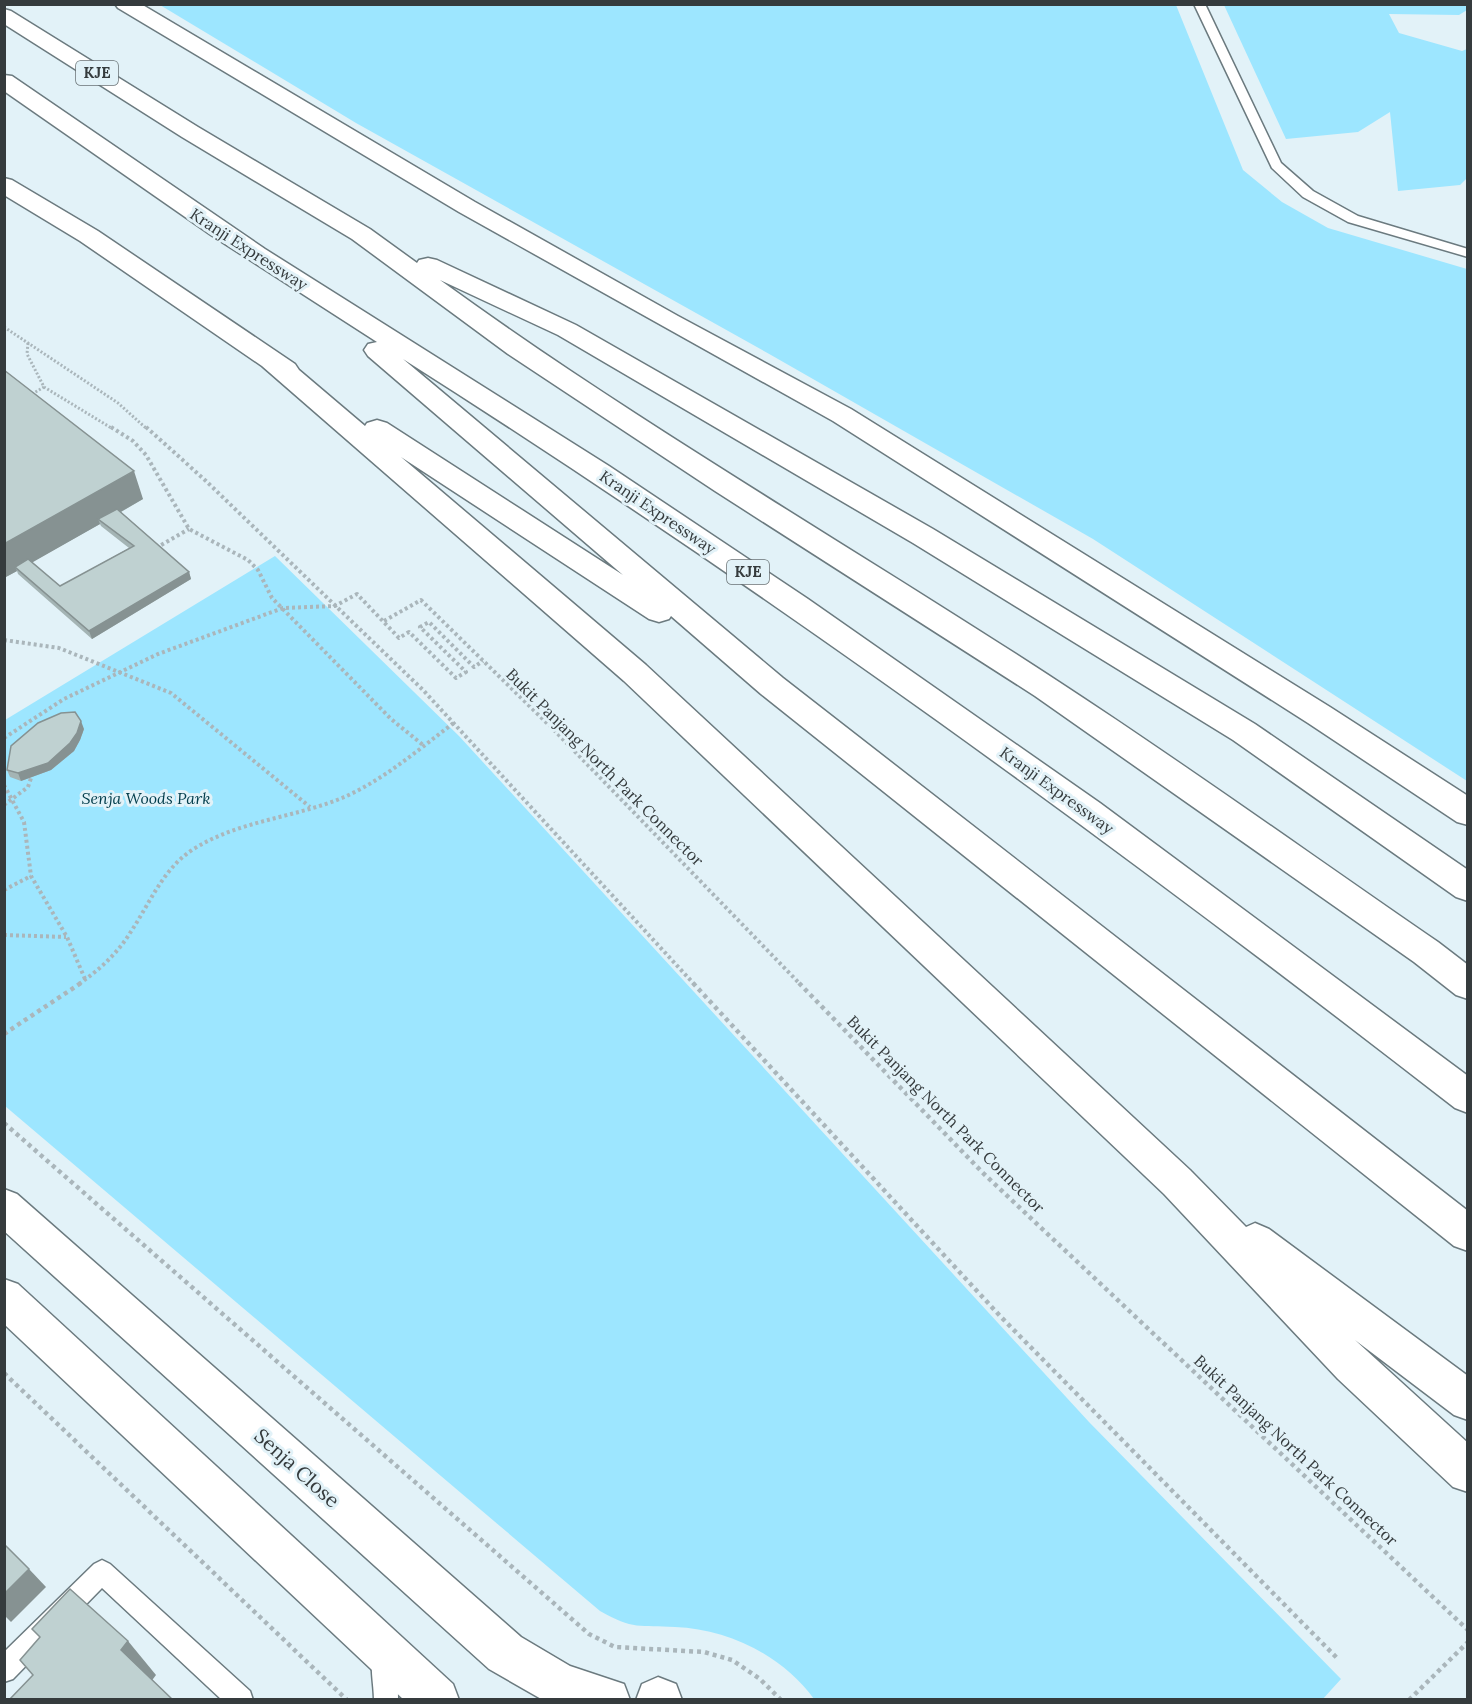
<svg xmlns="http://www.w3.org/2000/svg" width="1472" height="1704" viewBox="0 0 1472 1704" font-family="Lora,serif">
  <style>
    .green { fill: #9de6ff }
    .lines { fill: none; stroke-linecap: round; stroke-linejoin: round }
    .lane-casing { stroke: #6b7a7f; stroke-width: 3 }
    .street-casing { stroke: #6b7a7f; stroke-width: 3 }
    .highway-casing { stroke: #6b7a7f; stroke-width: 3 }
    .path-far2 { stroke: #aab6bb; stroke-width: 3; stroke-dasharray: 2 2; stroke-linecap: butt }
    .path-far1 { stroke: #aab6bb; stroke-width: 4; stroke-dasharray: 3 3; stroke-linecap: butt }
    .path { stroke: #aab6bb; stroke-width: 4.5; stroke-dasharray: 4 4; stroke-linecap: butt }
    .lane { fill: #fff; fill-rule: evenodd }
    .street { fill: #fff; fill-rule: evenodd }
    .highway { fill: #fff; fill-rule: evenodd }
    .wall { fill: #a4b4b4; fill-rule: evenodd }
    .shaded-wall { fill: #869292 }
    .building { fill: #bfd1d1; stroke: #869292; stroke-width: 1.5 }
    .labels { text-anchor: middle; stroke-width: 6; stroke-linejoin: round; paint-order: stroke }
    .shield { fill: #e2f2f8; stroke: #697275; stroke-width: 1.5 }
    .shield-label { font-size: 15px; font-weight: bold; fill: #353b3d }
    .street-label { font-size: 16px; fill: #353b3d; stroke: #e2f2f8 }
    .park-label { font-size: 16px; font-style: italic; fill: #013c4b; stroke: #e2f2f8 }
    .near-street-label { font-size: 20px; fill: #353b3d; stroke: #e2f2f8 }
  </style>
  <rect width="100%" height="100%" fill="#e2f2f8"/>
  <g class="green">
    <path d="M 160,5 L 1176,5 L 1243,170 L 1282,202 L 1328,228 L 1467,269 L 1467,781 L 1093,539 L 771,355 L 356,123 Z"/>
    <path d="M 1224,5 L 1467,5 L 1467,10 L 1459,15 L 1389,14 L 1399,33 L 1462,51 L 1467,49 L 1467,178 L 1460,185 L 1398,191 L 1390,112 L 1358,132 L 1286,139 Z"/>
    <path d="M 275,556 L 459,736 L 1089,1422 L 1341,1679 L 1322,1700 L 814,1699 C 783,1656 729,1629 675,1627 C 640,1625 633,1630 600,1611 L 5,1106 L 5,720 Z"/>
  </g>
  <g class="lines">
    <g class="lane-casing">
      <g id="lane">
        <path d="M 1194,4 L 1205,4 L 1281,163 L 1313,191 L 1358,216 L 1468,249 L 1468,257 L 1348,222 L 1303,197 L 1272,168 Z"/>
        <path d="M 102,1560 L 110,1564 L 250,1691 L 253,1700 L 222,1700 L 102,1588 L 13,1679 L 4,1682 L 4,1652 L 94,1564 Z"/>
        <path d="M 383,1648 L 392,1651 C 398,1668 398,1682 398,1700 L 374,1700 C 374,1684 369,1665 374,1651 Z"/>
      </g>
    </g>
    <g class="street-casing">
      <g id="street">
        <path d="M 4,1189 L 17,1194 L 521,1637 L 570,1666 L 624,1684 L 630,1700 L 543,1700 L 489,1669 L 4,1231 Z"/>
        <path d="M 4,1279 L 18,1284 L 453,1684 L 459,1700 L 404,1700 L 4,1324 Z"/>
        <path d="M 658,1677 L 676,1684 L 682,1700 L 636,1700 L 642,1684 Z"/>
      </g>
    </g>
    <g class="highway-casing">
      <g id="highway">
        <path d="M 115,4 L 141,4 L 475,202 L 678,316 L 851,409 L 1330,707 L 1468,796 L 1468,825 L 1457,822 L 1308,723 L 833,421 L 459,212 L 118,8 Z"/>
        <path d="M 4,9 L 11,11 L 198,127 L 370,229 L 417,263 L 419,260 L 428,258 L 437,260 L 576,325 L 933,529 L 1255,724 L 1468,870 L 1468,901 L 1456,897 L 1233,740 L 913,543 L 558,335 L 440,280 C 638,424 851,546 1056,680 C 1185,764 1311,855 1438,942 L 1468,965 L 1468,999 L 1456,995 L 1414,962 L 1035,696 L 715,491 L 508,354 L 352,239 L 182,137 L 4,24 Z"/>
        <path d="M 4,75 L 12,76 L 265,249 L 609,466 L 808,599 L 1100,803 L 1468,1076 L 1468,1113 L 1455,1108 C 1115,844 767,590 403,359 L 783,678 L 1468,1211 L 1468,1251 L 1454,1246 L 761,694 L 671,616 L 669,619 L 659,622 L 649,619 L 401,457 L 646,665 L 1190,1170 L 1246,1227 L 1255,1223 L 1269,1229 L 1468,1376 L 1468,1420 L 1454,1415 L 1355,1340 L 1468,1443 L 1468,1492 L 1453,1487 L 1338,1379 L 1164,1194 L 624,681 L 262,366 L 80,241 L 4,195 L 4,178 L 12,180 L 98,231 L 295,364 L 299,370 L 365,426 L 367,423 L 377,420 L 387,423 L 623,575 L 368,356 L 364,350 L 368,344 L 377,342 L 211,235 L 4,91 Z"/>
      </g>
    </g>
    <g class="path-far2">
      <path d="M 4,327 L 118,403 L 147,429"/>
      <path d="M 28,343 L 27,354 L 44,387 L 113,429"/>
      <path d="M 32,394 L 44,387"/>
    </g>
    <g class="path-far1">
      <path d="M 111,427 L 133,441 L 146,455 L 189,529 L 248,560 L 258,570 L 272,598 L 391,719 L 423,745"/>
      <path d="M 146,427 L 206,481 L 423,690 L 694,984"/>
      <path d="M 156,548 L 189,529"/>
      <path d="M 384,621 L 421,600 L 554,730 L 800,984"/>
      <path d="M 4,640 L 59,648 L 171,693 L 310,807"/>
      <path d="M 4,738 L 64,699 L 158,654 L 283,608 L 335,606 L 357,594 L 399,638 L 409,632 L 456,678 L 466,672 L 420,627 L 429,622 L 474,667 L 483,661"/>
      <path d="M 4,785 L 24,822 L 31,876 L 67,937 L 85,979"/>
      <path d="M 4,805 L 28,787 L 31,778"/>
      <path d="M 4,890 L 31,876"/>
      <path d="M 4,935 L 66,937"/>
      <path d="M 79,984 C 99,970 117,954 130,933 C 149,905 162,870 192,850 C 237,821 293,818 342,798 C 384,780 419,749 455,722"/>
    </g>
    <g class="path">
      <path d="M 693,983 L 1001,1317 L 1337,1658"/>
      <path d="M 799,983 L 984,1174 L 1468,1630"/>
      <path d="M 4,1034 L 81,983"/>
      <path d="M 4,1123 L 589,1634 L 615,1647 L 704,1652 L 732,1660 L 760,1679 L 781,1700"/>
      <path d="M 4,1373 L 347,1700"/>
      <path d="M 1409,1700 L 1468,1642"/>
    </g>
    <use href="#lane" class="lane"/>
    <use href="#street" class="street"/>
    <use href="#highway" class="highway"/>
  </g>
  <g class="wall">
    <path d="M 4,370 L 143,499 L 121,512 L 189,572 L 191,579 L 92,639 L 18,574 L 17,571 L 4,578 ZM 100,524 L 101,526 L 129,548 L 60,586 L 32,562 Z"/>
    <path d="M 84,729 L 80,740 L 74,751 L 51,770 L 21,781 L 10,777 L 7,770 Z"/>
  </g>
  <g class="shaded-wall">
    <path d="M 134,471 L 143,499 L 103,522 L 98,519 L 100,524 L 19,570 L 15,567 L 17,571 L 4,578 L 4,544 Z"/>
    <path d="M 189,572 L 191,579 L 92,639 L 89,631 Z"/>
    <path d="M 81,721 L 84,729 L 80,740 L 74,751 L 51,770 L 21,781 L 18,773 Z"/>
    <path d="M 29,1569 L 46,1587 L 11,1622 L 4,1615 L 4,1594 Z"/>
    <path d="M 128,1641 L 156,1675 L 150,1683 L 121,1650 Z"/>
  </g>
  <g class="building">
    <path d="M 4,370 L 134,471 L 4,544 Z"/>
    <path d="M 117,509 L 189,572 L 89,631 L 15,567 L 28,559 L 60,586 L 134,546 L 98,519 Z"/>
    <path d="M 75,712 L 81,721 L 77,733 L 70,743 L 48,763 L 18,773 L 7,770 L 11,746 L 38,723 L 61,713 Z"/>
    <path d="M 4,1544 L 29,1569 L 4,1594 Z"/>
    <path d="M 70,1589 L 128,1641 L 121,1650 L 173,1700 L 9,1700 L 33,1675 L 20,1660 L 40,1637 L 32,1629 Z"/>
  </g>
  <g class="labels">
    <g class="shield">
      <rect x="76" y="61" width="42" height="24" rx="4.5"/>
      <rect x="727" y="560" width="42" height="24" rx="4.5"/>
    </g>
    <g class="shield-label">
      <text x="97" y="78">KJE</text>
      <text x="748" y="577">KJE</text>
    </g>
    <g class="street-label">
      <text transform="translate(249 249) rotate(33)" y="6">Kranji Expressway</text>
      <text transform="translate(658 512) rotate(34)" y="6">Kranji Expressway</text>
      <text transform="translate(605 767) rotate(45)" y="6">Bukit Panjang North Park Connector</text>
      <text transform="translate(1057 790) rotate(36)" y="6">Kranji Expressway</text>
      <text transform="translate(946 1114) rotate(45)" y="6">Bukit Panjang North Park Connector</text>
      <text transform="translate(1296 1450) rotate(43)" y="6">Bukit Panjang North Park Connector</text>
    </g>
    <g class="park-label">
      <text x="146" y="804">Senja Woods Park</text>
    </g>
    <g class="near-street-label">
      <text transform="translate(297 1468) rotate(42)" y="7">Senja Close</text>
    </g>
  </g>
  <rect width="1472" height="1704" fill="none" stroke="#353b3d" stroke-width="12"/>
</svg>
